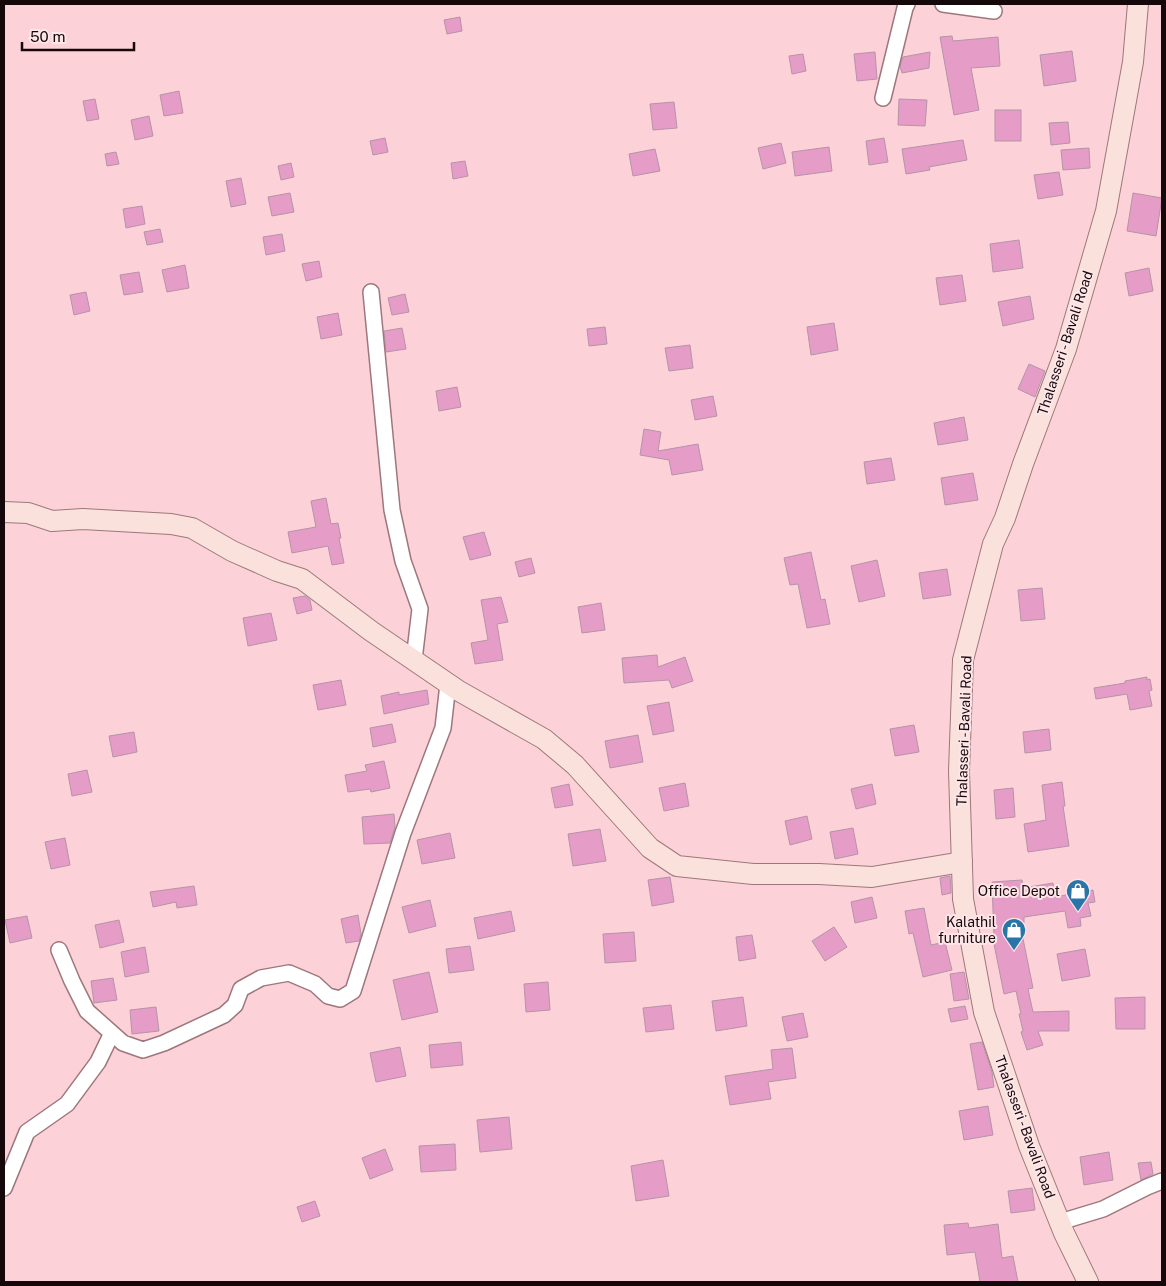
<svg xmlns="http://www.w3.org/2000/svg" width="1166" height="1286" viewBox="0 0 1166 1286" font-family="'Public Sans',sans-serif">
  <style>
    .building { fill: #e59cc7; stroke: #b594a7 }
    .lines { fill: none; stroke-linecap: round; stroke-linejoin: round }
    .street-casing { stroke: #9d777d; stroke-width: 18 }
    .secondary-casing { stroke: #9d777d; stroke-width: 22 }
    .street { stroke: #fff; stroke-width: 15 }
    .secondary { stroke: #fae1db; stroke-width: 20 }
    .labels { text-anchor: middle; stroke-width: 4; stroke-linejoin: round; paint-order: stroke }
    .street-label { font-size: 14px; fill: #15080b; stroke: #fee5e8 }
    .poi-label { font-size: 14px; fill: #15080b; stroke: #fee5e8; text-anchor: end }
  </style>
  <rect width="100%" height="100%" fill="#fcd2d8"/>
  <g class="building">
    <path d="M 460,17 L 462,31 L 447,34 L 444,20 Z"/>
    <path d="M 952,36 L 953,41 L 998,37 L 1000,66 L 971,68 L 979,110 L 954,115 L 940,37 Z"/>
    <path d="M 1072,51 L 1076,81 L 1044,86 L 1040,55 Z"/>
    <path d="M 875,52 L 877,79 L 857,81 L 854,54 Z"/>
    <path d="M 930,52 L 929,68 L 902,73 L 900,66 L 903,57 Z"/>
    <path d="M 803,54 L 806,71 L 792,74 L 789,56 Z"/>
    <path d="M 179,91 L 183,113 L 164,116 L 160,95 Z"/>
    <path d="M 95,99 L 99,119 L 87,121 L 83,101 Z"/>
    <path d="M 899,99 L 927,100 L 925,126 L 898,125 Z"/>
    <path d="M 674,102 L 677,128 L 653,130 L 650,104 Z"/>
    <rect x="995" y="110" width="26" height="31"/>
    <path d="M 149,116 L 153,136 L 135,140 L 131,120 Z"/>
    <path d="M 1068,122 L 1070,143 L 1051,145 L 1049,123 Z"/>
    <path d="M 385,138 L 388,152 L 373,155 L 370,141 Z"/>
    <path d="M 884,138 L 888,162 L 869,165 L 866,141 Z"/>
    <path d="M 963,140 L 967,160 L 929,167 L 930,170 L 906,174 L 902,149 Z"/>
    <path d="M 781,143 L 786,163 L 763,169 L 758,148 Z"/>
    <path d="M 829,147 L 832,171 L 795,176 L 792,152 Z"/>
    <path d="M 1089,148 L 1090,168 L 1063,170 L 1061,150 Z"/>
    <path d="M 655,149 L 660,171 L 633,176 L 629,154 Z"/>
    <path d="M 116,152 L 119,164 L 107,166 L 105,154 Z"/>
    <path d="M 465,161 L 468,176 L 453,179 L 451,163 Z"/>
    <path d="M 291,163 L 294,177 L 281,180 L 278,166 Z"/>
    <path d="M 1059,172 L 1063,195 L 1038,199 L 1034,175 Z"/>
    <path d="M 241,178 L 246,204 L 231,207 L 226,181 Z"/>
    <path d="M 290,193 L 294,212 L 272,216 L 268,197 Z"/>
    <path d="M 1133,193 L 1162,198 L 1156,236 L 1127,231 Z"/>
    <path d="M 142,206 L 145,224 L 126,228 L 123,209 Z"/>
    <path d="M 160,229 L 163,242 L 147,245 L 144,232 Z"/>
    <path d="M 282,234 L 285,251 L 266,255 L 263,237 Z"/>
    <path d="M 1019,240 L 1023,268 L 993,272 L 990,244 Z"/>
    <path d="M 319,261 L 322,277 L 306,281 L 302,264 Z"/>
    <path d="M 185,265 L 189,288 L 167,292 L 162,270 Z"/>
    <path d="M 1149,268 L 1153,291 L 1129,296 L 1125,273 Z"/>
    <path d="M 139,272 L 143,292 L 124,295 L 120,275 Z"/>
    <path d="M 962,275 L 966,301 L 940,305 L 936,278 Z"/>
    <path d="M 86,292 L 90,311 L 74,315 L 70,295 Z"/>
    <path d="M 405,294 L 409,312 L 392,315 L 388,298 Z"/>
    <path d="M 1030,296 L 1034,319 L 1003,326 L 998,302 Z"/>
    <path d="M 338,313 L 342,335 L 321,339 L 317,317 Z"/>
    <path d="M 834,323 L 838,350 L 811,355 L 807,327 Z"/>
    <path d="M 605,327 L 607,344 L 589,346 L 587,329 Z"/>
    <path d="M 402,328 L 406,349 L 386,352 L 384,331 Z"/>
    <path d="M 690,345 L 693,368 L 669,371 L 665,348 Z"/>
    <path d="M 1029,364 L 1045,371 L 1035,397 L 1018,389 Z"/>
    <path d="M 457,387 L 461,407 L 439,411 L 436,391 Z"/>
    <path d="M 713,396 L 717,416 L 695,420 L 691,400 Z"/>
    <path d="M 964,417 L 968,440 L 938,445 L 934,423 Z"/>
    <path d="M 644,429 L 661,432 L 658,451 L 698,444 L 703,470 L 672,475 L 669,460 L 640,455 Z"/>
    <path d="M 891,458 L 895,480 L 867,484 L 864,462 Z"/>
    <path d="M 973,473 L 978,500 L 945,505 L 941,478 Z"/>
    <path d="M 326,498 L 331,524 L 338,523 L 341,538 L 339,538 L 344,563 L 332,565 L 328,546 L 292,553 L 288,532 L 316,527 L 311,501 Z"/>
    <path d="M 484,532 L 491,555 L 470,560 L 463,537 Z"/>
    <path d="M 811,552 L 821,600 L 825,599 L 830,624 L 807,628 L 798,584 L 790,585 L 784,558 Z"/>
    <path d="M 531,558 L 535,573 L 519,577 L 515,562 Z"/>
    <path d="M 877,560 L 885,596 L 859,602 L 851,566 Z"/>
    <path d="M 947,569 L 951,595 L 923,599 L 919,573 Z"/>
    <path d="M 1042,588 L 1045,619 L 1021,621 L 1018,590 Z"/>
    <path d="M 305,596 L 310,600 L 312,610 L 297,614 L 293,598 Z"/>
    <path d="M 501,597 L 508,622 L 497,624 L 503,660 L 475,664 L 471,643 L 488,640 L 481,600 Z"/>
    <path d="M 601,603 L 605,630 L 582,633 L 578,607 Z"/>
    <path d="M 271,613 L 277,640 L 248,646 L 243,618 Z"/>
    <path d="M 657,655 L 658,667 L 685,657 L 693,681 L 672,688 L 669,680 L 624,683 L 622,658 Z"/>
    <path d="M 1147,677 L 1147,680 L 1150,679 L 1152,690 L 1149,691 L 1152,706 L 1130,710 L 1127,694 L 1096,699 L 1094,688 L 1125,683 L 1125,681 Z"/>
    <path d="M 341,680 L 346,705 L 318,710 L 313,685 Z"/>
    <path d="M 427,690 L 429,704 L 384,714 L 381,696 L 399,692 L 399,695 Z"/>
    <path d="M 669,702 L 674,731 L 653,735 L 647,706 Z"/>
    <path d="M 392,724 L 396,742 L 373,747 L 370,728 Z"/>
    <path d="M 914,725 L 919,752 L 895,756 L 890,729 Z"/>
    <path d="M 1049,729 L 1051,750 L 1025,753 L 1023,732 Z"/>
    <path d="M 134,732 L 137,752 L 113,757 L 109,736 Z"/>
    <path d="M 638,735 L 643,762 L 610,768 L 605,741 Z"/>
    <path d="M 384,761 L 390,788 L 371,792 L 370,789 L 348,792 L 345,775 L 367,771 L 365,765 Z"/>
    <path d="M 87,770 L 92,792 L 72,796 L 68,774 Z"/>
    <path d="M 1062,782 L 1065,806 L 1063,806 L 1069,846 L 1028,852 L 1024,824 L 1046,820 L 1042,785 Z"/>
    <path d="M 685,783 L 689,806 L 664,811 L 659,788 Z"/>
    <path d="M 569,784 L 573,805 L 555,808 L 551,788 Z"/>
    <path d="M 872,784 L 876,804 L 856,809 L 851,789 Z"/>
    <path d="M 1013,788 L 1015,817 L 996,819 L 994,790 Z"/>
    <path d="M 394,814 L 395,827 L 390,843 L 364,844 L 362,817 Z"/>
    <path d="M 807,816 L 812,839 L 790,845 L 785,821 Z"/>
    <path d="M 853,828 L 858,854 L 835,859 L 830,832 Z"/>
    <path d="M 600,829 L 606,861 L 573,866 L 568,834 Z"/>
    <path d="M 450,833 L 455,858 L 422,864 L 417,840 Z"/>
    <path d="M 65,838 L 70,865 L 51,869 L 45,842 Z"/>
    <path d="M 950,876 L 951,893 L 942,895 L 940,878 Z"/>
    <path d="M 670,877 L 674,902 L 652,906 L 648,880 Z"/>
    <path d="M 1022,880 L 1023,888 L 1053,883 L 1055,897 L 1093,890 L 1095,902 L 1088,903 L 1091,916 L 1080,918 L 1081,926 L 1068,928 L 1065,911 L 1024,917 L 1024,923 L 1020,924 L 1033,988 L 1028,989 L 1033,1012 L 1069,1011 L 1069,1031 L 1038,1031 L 1043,1045 L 1027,1050 L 1021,1032 L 1023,1031 L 1019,1014 L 1021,1014 L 1016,991 L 1004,994 L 993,939 L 994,939 L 992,882 Z"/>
    <path d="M 194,886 L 197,905 L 177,908 L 176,902 L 153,907 L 150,892 Z"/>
    <path d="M 872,897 L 877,918 L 855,923 L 851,902 Z"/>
    <path d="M 430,900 L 436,926 L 409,933 L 402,907 Z"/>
    <path d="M 924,908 L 931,945 L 945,942 L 952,970 L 923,977 L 913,933 L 909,934 L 905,911 Z"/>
    <path d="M 511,911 L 515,931 L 478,939 L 474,918 Z"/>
    <path d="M 358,915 L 361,934 L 359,941 L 346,943 L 341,919 Z"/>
    <path d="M 27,916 L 32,938 L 10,943 L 5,920 Z"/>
    <path d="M 119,920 L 124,942 L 100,948 L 95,925 Z"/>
    <path d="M 834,927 L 847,947 L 825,961 L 812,941 Z"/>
    <path d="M 634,932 L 636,961 L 605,963 L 603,934 Z"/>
    <path d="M 752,935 L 756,958 L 739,961 L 736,937 Z"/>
    <path d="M 470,946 L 474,970 L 449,973 L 446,949 Z"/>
    <path d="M 145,947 L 149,972 L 125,977 L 121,952 Z"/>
    <path d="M 1085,949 L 1090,976 L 1062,981 L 1057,954 Z"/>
    <path d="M 429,972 L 438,1012 L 402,1020 L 393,980 Z"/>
    <path d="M 964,972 L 969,999 L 954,1001 L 950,974 Z"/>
    <path d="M 113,978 L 117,1000 L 94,1003 L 91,981 Z"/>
    <path d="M 548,982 L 550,1010 L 526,1012 L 524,984 Z"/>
    <path d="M 743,997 L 747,1026 L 716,1031 L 712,1001 Z"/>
    <path d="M 1145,997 L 1145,1029 L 1116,1029 L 1115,998 Z"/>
    <path d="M 671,1005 L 674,1029 L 646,1032 L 643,1008 Z"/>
    <path d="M 965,1006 L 968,1019 L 951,1022 L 948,1009 Z"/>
    <path d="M 156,1007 L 159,1031 L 132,1034 L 130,1010 Z"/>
    <path d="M 803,1013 L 808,1037 L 787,1041 L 782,1017 Z"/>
    <path d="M 461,1042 L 463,1065 L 431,1068 L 429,1045 Z"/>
    <path d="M 982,1042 L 992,1072 L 994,1087 L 978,1090 L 970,1044 Z"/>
    <path d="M 400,1047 L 406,1076 L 376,1082 L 370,1053 Z"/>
    <path d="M 792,1048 L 796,1078 L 768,1082 L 771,1099 L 730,1105 L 725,1076 L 773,1069 L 771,1050 Z"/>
    <path d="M 988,1106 L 993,1135 L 964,1140 L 959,1111 Z"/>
    <path d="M 509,1117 L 512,1149 L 480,1152 L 477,1120 Z"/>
    <path d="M 455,1144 L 456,1170 L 421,1172 L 419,1146 Z"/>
    <path d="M 385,1149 L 393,1170 L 370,1179 L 362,1158 Z"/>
    <path d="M 1109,1152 L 1113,1180 L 1084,1185 L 1080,1157 Z"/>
    <path d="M 663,1160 L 669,1196 L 636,1201 L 631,1166 Z"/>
    <path d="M 1151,1162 L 1153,1174 L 1141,1180 L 1138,1163 Z"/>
    <path d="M 1032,1188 L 1035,1210 L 1011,1213 L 1008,1191 Z"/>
    <path d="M 315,1201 L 320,1216 L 302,1222 L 297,1207 Z"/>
    <path d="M 968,1223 L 969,1228 L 998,1224 L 1002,1258 L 1013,1256 L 1018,1282 L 980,1282 L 975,1252 L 947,1255 L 944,1225 Z"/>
  </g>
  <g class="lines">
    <g class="street-casing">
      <g id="street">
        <path d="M 943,4 L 994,11"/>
        <path d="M 883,98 L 905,8 L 907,4"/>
        <path d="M 371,292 L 392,510 L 403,561 L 420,609 L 414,660"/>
        <path d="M 59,950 L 72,981 L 87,1011 L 123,1043 L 143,1050 L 164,1043 L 224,1015 L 235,1005 L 241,989 L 261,978 L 289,973 L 315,984 L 328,996 L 340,999 L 353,991 L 403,833 L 443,728 L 448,684"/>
        <path d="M 4,1188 L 27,1132 L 67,1104 L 98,1062 L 111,1035"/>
        <path d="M 1060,1222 L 1103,1209 L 1147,1187 L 1162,1181"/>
      </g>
    </g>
    <g class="secondary-casing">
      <g id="secondary">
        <path d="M 4,512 L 28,513 L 52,521 L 83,519 L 171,524 L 192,528 L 232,551 L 277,571 L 302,579 L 371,631 L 459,691 L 544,739 L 575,765 L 650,848 L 677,866 L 753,874 L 819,874 L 872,877 L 962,862"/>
        <path d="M 1088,1282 L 1064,1233 L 1029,1146 L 984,1012 L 963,899 L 959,771 L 963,660 L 993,544 L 1005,518 L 1023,464 L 1066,349 L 1106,211 L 1133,62 L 1138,4"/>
      </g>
    </g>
    <use href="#street" class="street"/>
    <use href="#secondary" class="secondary"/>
  </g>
  <defs>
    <g id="shop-pin" transform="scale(1.25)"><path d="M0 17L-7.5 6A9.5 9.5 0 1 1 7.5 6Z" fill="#2875a7" stroke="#fee5e8"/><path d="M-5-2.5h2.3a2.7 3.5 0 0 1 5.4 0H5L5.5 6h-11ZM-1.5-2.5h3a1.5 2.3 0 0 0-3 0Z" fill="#fff"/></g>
  </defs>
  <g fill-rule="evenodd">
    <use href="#shop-pin" x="1078" y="891"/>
    <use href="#shop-pin" x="1014" y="930"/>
  </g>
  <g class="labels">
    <g class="street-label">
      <text transform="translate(1065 343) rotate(-72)" y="5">Thalasseri - Bavali Road</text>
      <text transform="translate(964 731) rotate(-88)" y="5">Thalasseri - Bavali Road</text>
      <text transform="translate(1025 1127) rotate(70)" y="5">Thalasseri - Bavali Road</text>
    </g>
    <g class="poi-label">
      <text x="1060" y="896">Office Depot</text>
      <text x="996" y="927">Kalathil<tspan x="996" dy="16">furniture</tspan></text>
    </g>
  </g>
  <rect width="1166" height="1286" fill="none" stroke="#15080b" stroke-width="10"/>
  <path d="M22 42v8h112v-8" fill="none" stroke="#15080b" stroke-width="2.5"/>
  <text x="30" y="42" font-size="15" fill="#15080b" stroke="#fee5e8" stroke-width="4" paint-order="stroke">50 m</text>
</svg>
